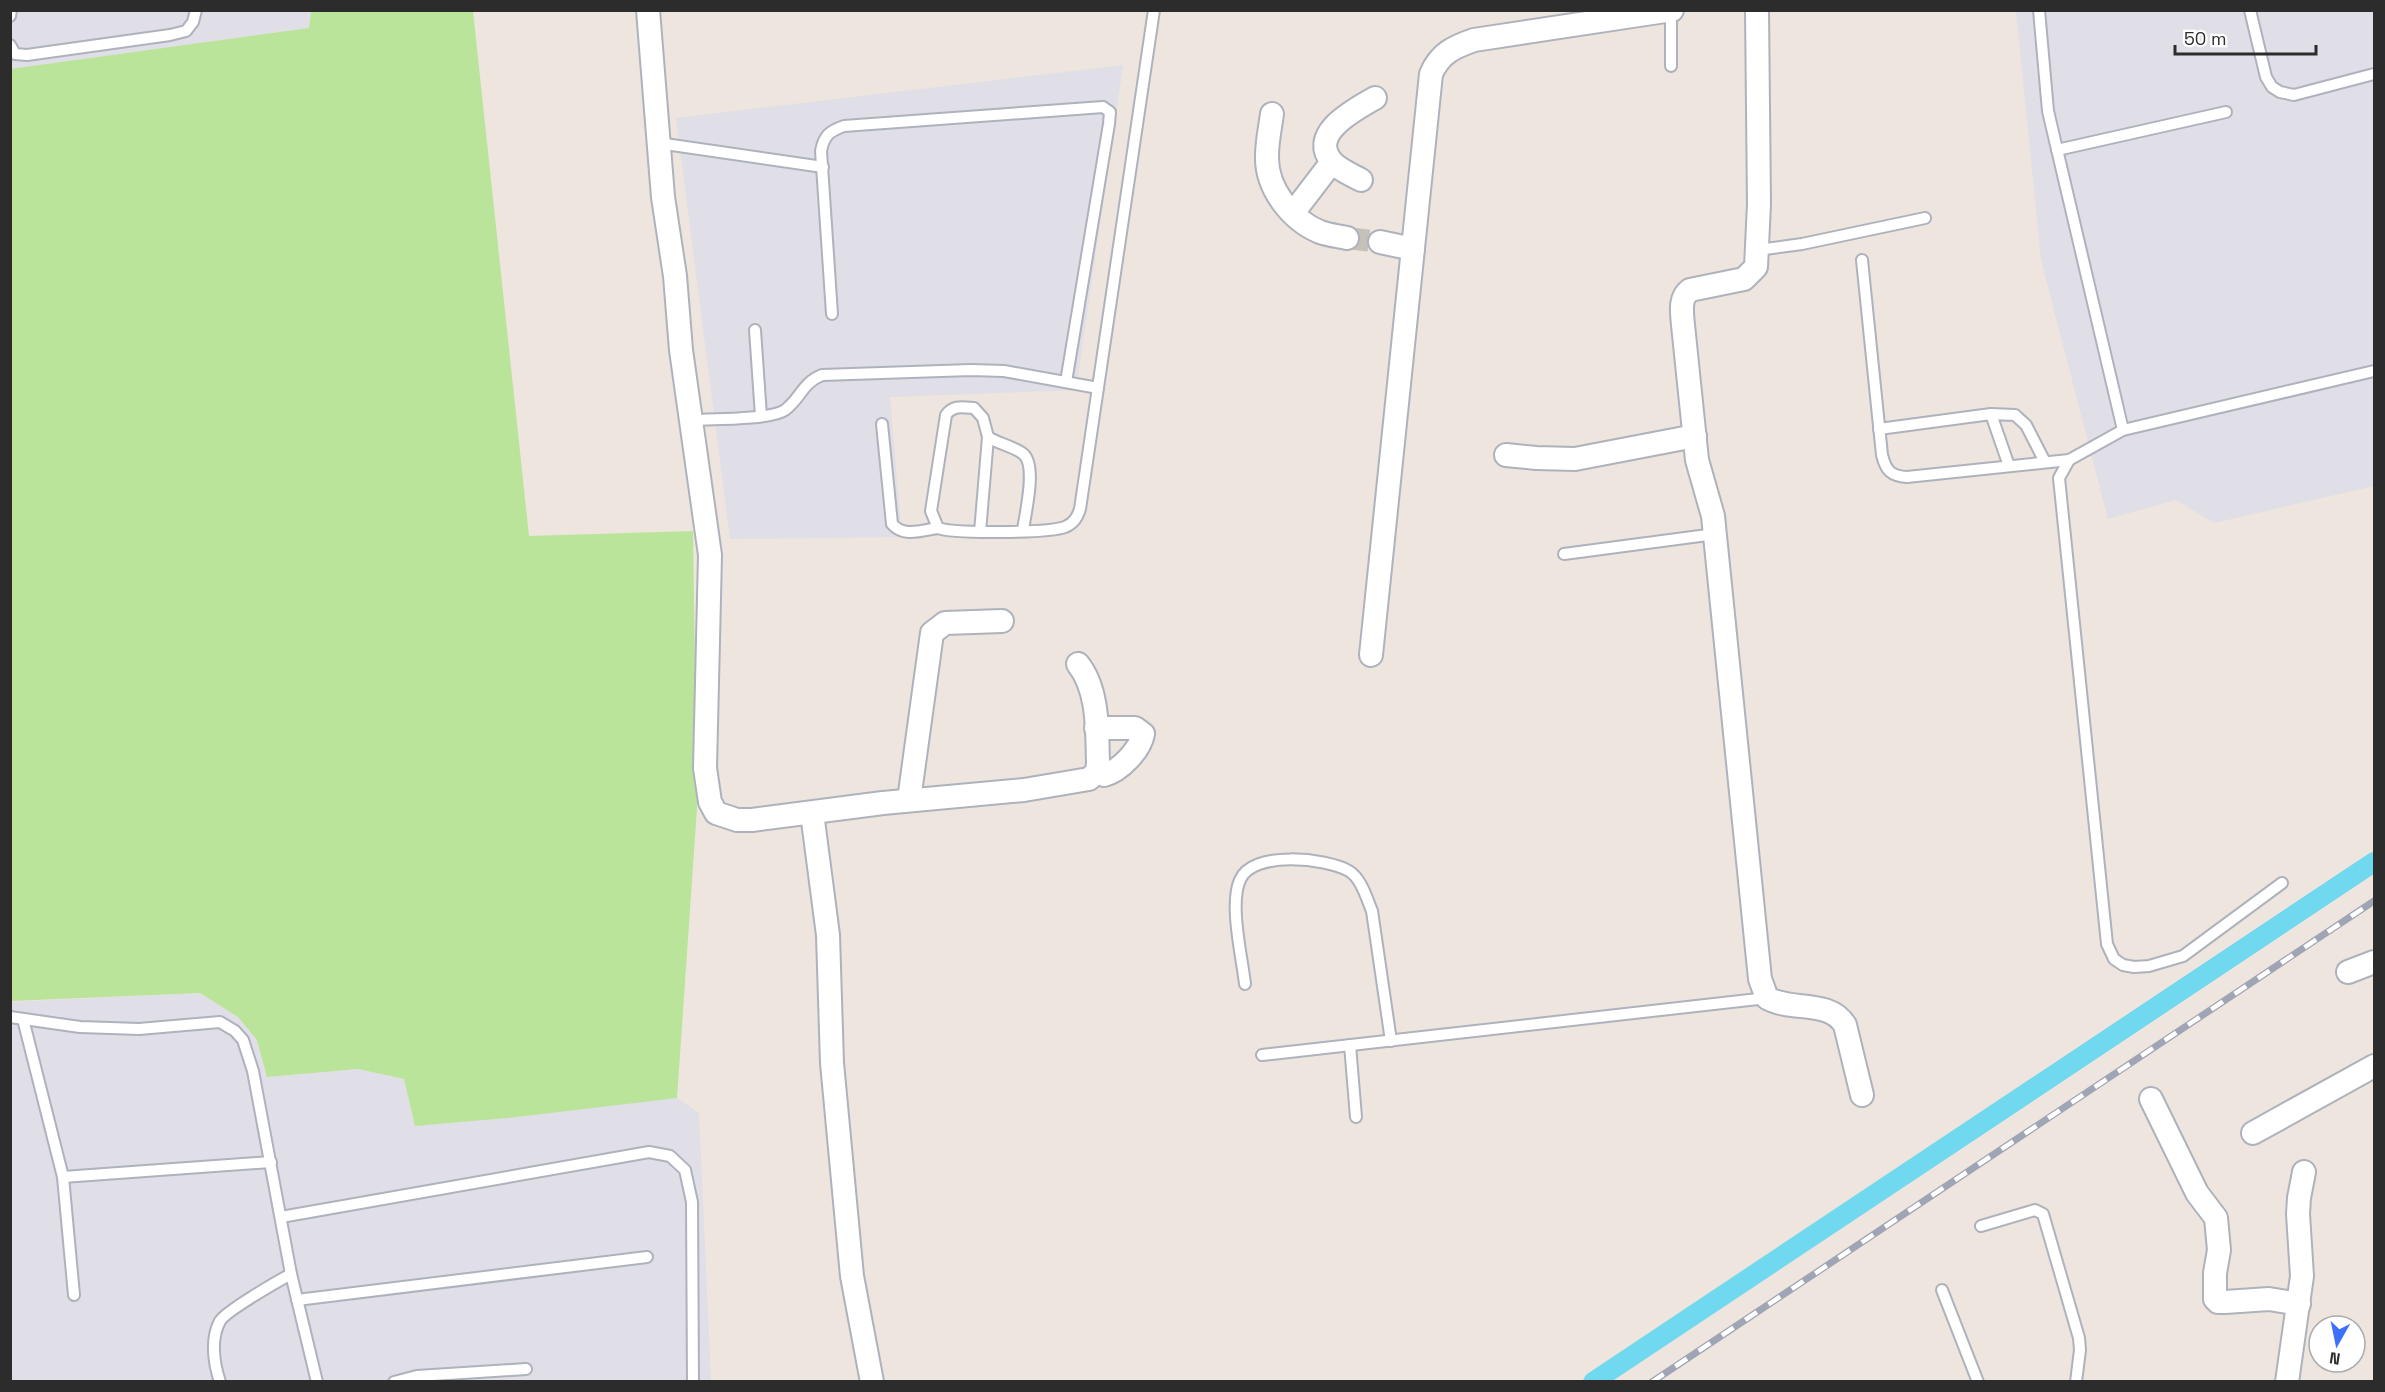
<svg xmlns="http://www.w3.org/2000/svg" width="2385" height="1392" viewBox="0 0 2385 1392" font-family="'Space Grotesk',sans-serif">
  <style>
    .industrial { fill: #e0dee6 }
    .green { fill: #bae49a }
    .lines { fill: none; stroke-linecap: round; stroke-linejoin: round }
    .canal { stroke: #71d9ef; stroke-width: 20 }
    .minor-tunnel { stroke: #c6c0ba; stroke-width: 22; stroke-dasharray: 22 11; stroke-linecap: butt }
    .service-casing { stroke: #aeb2bc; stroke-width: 14 }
    .minor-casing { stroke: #aeb2bc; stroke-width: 26 }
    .service { stroke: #fff; stroke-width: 10 }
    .minor { stroke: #fff; stroke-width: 22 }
    .rail-casing { stroke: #a0a5b6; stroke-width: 7 }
    .rail { stroke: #fff; stroke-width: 4.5; stroke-dasharray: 14; stroke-linecap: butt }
  </style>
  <rect width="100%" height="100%" fill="#ede5de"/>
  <g class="industrial">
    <path d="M 10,11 L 311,11 L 309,28 L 11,69 Z"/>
    <path d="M 2016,11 L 2374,11 L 2374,486 L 2214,523 L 2176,500 L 2108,519 L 2041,260 Z"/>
    <path d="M 1123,65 L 1076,390 L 890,397 L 902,537 L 730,539 L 676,118 Z"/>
    <path d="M 200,993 L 238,1017 L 257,1040 L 267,1077 L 358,1069 L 404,1079 L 415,1126 L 677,1098 L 699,1113 L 711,1381 L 11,1381 L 10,1002 Z"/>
  </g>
  <path class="green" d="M 311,11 L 473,11 L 529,536 L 693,531 L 697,808 L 677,1098 L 507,1118 L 415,1126 L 404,1079 L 358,1069 L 267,1077 L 257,1040 L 238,1017 L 200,993 L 11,1001 L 10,69 L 309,28 Z"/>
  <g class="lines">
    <path class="canal" d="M 1593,1382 L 2374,862"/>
    <path class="minor-tunnel" d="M 1347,238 L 1380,242"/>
    <g class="service-casing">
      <g id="service">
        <path d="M 2039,10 L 2048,111 L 2123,430 L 2374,371"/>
        <path d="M 2250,10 L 2266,77 L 2272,87 L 2280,92 L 2294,95 L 2374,74"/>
        <path d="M 10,16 L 11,10"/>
        <path d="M 10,45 L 15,54 L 27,55 L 170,35 L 186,31 L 193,22 L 196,10"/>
        <path d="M 1671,66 L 1671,11"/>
        <path d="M 658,143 L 823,167"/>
        <path d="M 2057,150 L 2226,112"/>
        <path d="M 1758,250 L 1802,244 L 1925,218"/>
        <path d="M 1862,260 L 1882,455 C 1886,471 1891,476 1907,477 L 2069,460"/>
        <path d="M 832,314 L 821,151 C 824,135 830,131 844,126 L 1103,107 L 1110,112 L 1109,124 L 1066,382"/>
        <path d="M 755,330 L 761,416"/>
        <path d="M 1991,414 L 2009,466"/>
        <path d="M 692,420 C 712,419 771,420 785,410 C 801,398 802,383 822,375 L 971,370 L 1004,371 L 1098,388"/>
        <path d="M 882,424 L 892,524 C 904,538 923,530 938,528"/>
        <path d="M 1879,429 L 1991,414 L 2015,415 L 2026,425 L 2045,462"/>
        <path d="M 2123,430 L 2069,460 L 2059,478 L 2107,944 L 2114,959 L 2123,965 L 2134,967 L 2149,966 L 2183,956 L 2282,883"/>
        <path d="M 1023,530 C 1025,514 1038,463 1022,453 C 1012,446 999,444 988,437 L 983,418 L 974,408 C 962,407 953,405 946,415 L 931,511 L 938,528 C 954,534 1049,533 1065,527 C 1074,523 1077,518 1080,509 L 1154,10"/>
        <path d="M 980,532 L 988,437"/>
        <path d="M 1564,554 L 1715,534"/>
        <path d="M 1245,984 C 1242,957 1229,904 1240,880 C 1252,850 1326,858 1349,871 C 1361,878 1367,899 1372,911 L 1391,1041"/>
        <path d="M 10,1017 L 80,1027 L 139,1029 L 220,1022 L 235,1031 L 243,1040 L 253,1071 L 291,1274 L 317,1382"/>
        <path d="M 23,1019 L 63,1177 L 74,1295"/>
        <path d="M 1350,1045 L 1356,1117"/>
        <path d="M 1262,1055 L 1767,998"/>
        <path d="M 63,1177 L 271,1162"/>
        <path d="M 281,1217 L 649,1152 L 670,1156 L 685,1170 L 692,1202 L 693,1382"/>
        <path d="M 1981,1226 L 2035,1210 L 2043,1214 L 2079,1338 L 2080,1350 L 2076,1382"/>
        <path d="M 1942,1290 L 1978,1382"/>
        <path d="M 297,1300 L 647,1257"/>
        <path d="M 220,1382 C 214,1364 210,1339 220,1321 C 226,1311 278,1281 291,1274"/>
        <path d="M 394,1382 L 417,1376 L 526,1369"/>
      </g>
    </g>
    <g class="minor-casing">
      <g id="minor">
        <path d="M 648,10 L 663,197 L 675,276 L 681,350 L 710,555 L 705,768 L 710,802 L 716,813 L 737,820 L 752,820 L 883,803 L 1024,790 L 1089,779 L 1097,772 L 1098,763 C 1097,732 1099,690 1078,664"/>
        <path d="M 1757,10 L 1759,204 L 1756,267 L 1744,279 L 1690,290 C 1679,298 1682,313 1683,325 L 1697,460 L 1713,516 L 1760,979 L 1767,998 C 1792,1012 1829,999 1845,1025 L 1862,1095"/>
        <path d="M 1272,114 C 1270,128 1267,142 1267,156 C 1266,188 1291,220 1320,232 C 1328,235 1338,236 1347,238"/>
        <path d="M 1361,180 C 1352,175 1340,170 1333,163 C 1306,134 1356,109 1375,98"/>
        <path d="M 1293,213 L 1332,162"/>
        <path d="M 1380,242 L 1413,249"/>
        <path d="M 1506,455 L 1536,458 L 1575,459 L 1695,436"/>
        <path d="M 1371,655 L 1431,74 C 1440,53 1454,47 1474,40 L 1672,10"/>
        <path d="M 1096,728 L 1135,728 L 1143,734 C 1140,750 1120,771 1104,775 L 1097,772"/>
        <path d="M 909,800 L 932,633 L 945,623 L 1002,621"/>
        <path d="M 812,813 L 828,935 L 832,1063 L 852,1276 L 872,1382"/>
        <path d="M 2348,972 L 2374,962"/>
        <path d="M 2151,1099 L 2197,1193 L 2216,1218 L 2219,1250 L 2215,1273 L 2215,1299 L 2218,1302 L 2225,1302 L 2269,1299 L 2299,1304"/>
        <path d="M 2253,1133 L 2374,1066"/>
        <path d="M 2287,1382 L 2302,1276 L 2298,1214 L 2299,1198 L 2304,1172"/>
      </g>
    </g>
    <use href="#service" class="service"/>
    <use href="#minor" class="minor"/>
    <g class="rail-casing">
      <path id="rail" d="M 1652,1382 L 2374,901"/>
    </g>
    <use href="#rail" class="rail"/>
  </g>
  <rect width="2385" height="1392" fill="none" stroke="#2c2c2c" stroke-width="24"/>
  <g transform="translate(2337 1344) rotate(189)"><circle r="28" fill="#ffffff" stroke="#ababab" stroke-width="1.5"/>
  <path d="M0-4.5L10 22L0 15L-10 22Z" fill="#3d71fb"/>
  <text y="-9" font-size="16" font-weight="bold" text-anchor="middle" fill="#2c2c2c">N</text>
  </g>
  <path d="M2175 45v9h141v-9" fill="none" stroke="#2c2c2c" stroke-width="3"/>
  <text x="2184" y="45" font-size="18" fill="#2c2c2c" stroke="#ffffff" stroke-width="4.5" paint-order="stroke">50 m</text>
</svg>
